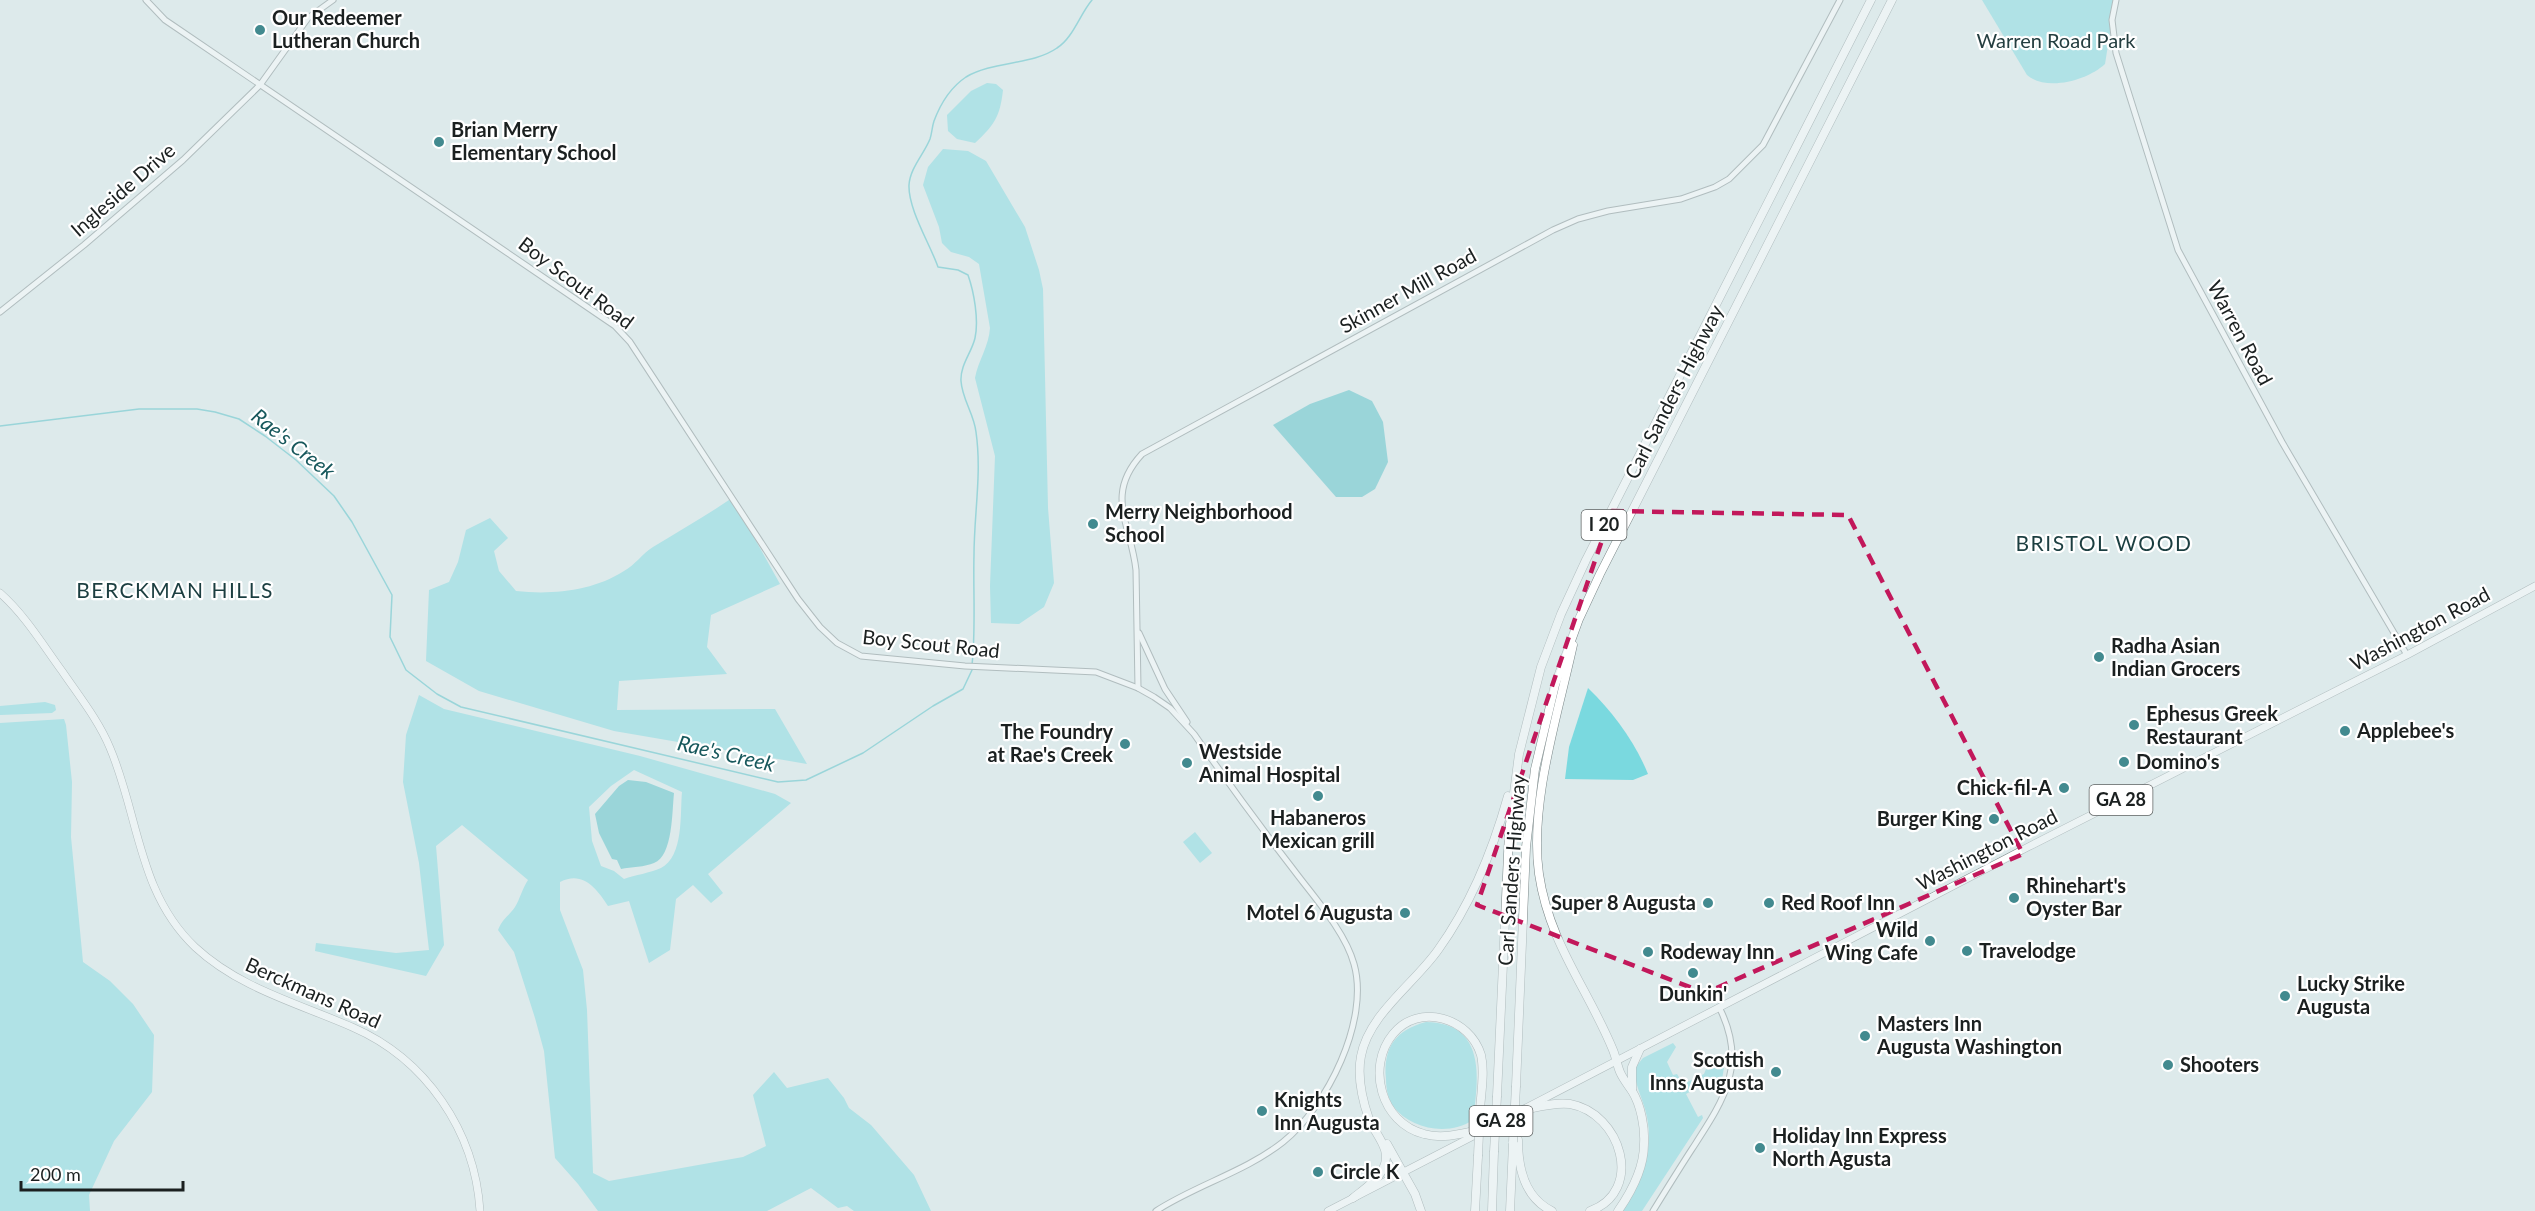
<svg xmlns="http://www.w3.org/2000/svg" width="2535" height="1211" viewBox="0 0 2535 1211" font-family="Lato,sans-serif">
  <style>
    .green { fill: #7ad9df; fill-rule: evenodd }
    .water { fill: #49bdc4 }
    .lines { fill: none; stroke-linecap: round; stroke-linejoin: round }
    .stream { stroke: #49bdc4; stroke-width: 1.5 }
    .minor-casing { stroke: #7c8889; stroke-width: 7 }
    .major-casing { stroke: #7c8889; stroke-width: 8 }
    .highway-casing { stroke: #7c8889; stroke-width: 9 }
    .minor { stroke: #fff; stroke-width: 5 }
    .major { stroke: #fff; stroke-width: 7 }
    .highway { stroke: #fff; stroke-width: 8 }
    .highway-bridge-casing { stroke: #7c8889; stroke-width: 9; stroke-linecap: butt }
    .highway-bridge { stroke: #fff; stroke-width: 8 }
    .marked { fill: none; stroke: #c2185b; stroke-width: 4.5; stroke-dasharray: 12 8; stroke-linejoin: round }
    .poi-dot { fill: #428a8f; stroke: #fff; stroke-width: 2 }
    .labels { text-anchor: middle; stroke-width: 4.5; stroke-linejoin: round; paint-order: stroke }
    .shield { fill: #fff; stroke: #5f6363; stroke-width: 1.5 }
    .shield-label { font-size: 18px; font-weight: bold; fill: #1b2020 }
    .poi-label { font-size: 20px; font-weight: bold; fill: #1b2020; stroke: #fff; text-anchor: start }
    .park-label { font-size: 20px; fill: #243e40; stroke: #fff }
    .street-label { font-size: 20px; fill: #1b2020; stroke: #fff }
    .water-label { font-size: 21px; font-style: italic; fill: #17585c; stroke: #fff }
    .neighbourhood-label { font-size: 21px; letter-spacing: 1.5px; fill: #1b3e40; stroke: #fff }
  </style>
  <rect width="100%" height="100%" fill="#ddeaeb"/>
  <g class="green">
    <path d="M 1982,0 L 2115,0 L 2105,64 C 2088,80 2047,92 2027,75 Z"/>
    <path d="M 987,83 L 996,84 L 1003,90 C 1000,117 994,125 975,143 L 957,139 L 948,131 L 947,115 L 971,91 Z"/>
    <path d="M 943,149 L 968,151 L 986,161 L 1025,227 L 1039,270 L 1043,289 L 1048,508 L 1054,583 L 1044,607 L 1019,624 L 991,623 L 990,586 L 995,456 L 975,378 C 978,361 989,346 990,328 L 979,264 L 969,257 L 951,252 L 942,243 L 939,227 L 923,185 L 928,167 Z"/>
    <path d="M 732,498 L 780,584 L 711,615 L 707,647 L 727,674 L 619,681 L 617,710 L 775,709 L 807,764 L 614,731 L 479,691 L 426,661 L 429,590 L 449,582 L 458,562 L 466,530 L 490,518 L 508,538 L 494,551 L 499,571 L 516,591 C 552,595 593,591 624,571 C 635,565 642,554 653,547 C 679,531 706,516 732,498 Z"/>
    <path d="M 1588,688 C 1613,712 1635,742 1648,774 L 1633,780 L 1565,779 L 1569,747 Z"/>
    <path d="M 419,695 L 444,709 L 640,756 L 775,794 L 791,803 L 708,874 L 723,893 L 711,903 L 693,885 L 676,899 L 670,950 L 649,963 L 629,901 L 608,906 C 597,889 583,870 560,882 L 560,910 L 583,970 L 587,1010 L 593,1173 L 609,1181 L 743,1157 L 766,1146 L 753,1095 L 774,1072 L 787,1088 L 828,1078 L 844,1098 L 849,1108 L 871,1125 L 914,1175 L 931,1211 L 854,1211 L 847,1206 L 838,1208 L 811,1188 L 767,1211 L 598,1211 L 578,1184 L 555,1158 L 544,1051 L 535,1018 L 514,952 L 498,930 C 503,918 509,916 515,907 C 520,899 522,889 528,880 L 462,825 L 436,846 L 444,945 L 426,976 L 315,951 L 316,943 L 396,953 L 429,950 L 419,863 L 403,782 L 406,735 ZM 634,770 L 682,792 C 680,814 684,856 661,868 C 650,873 635,875 624,879 L 614,871 L 601,866 L 592,841 L 589,807 L 611,786 Z"/>
    <path d="M 45,702 L 55,705 L 56,710 L 52,713 L 0,715 L 0,706 Z"/>
    <path d="M 64,719 L 66,725 L 72,782 L 71,837 L 83,962 L 110,981 L 133,1004 L 154,1035 L 152,1092 L 114,1141 L 89,1195 L 90,1211 L 0,1211 L 0,723 Z"/>
    <path d="M 1195,832 L 1212,853 L 1200,863 L 1183,842 Z"/>
    <path d="M 1426,1022 C 1486,1023 1479,1078 1473,1120 C 1449,1136 1411,1130 1393,1106 C 1388,1099 1386,1088 1386,1079 C 1383,1047 1396,1030 1426,1022 Z"/>
    <path d="M 1673,1043 L 1676,1047 L 1667,1062 L 1673,1075 L 1677,1074 L 1683,1084 L 1704,1074 L 1706,1069 L 1708,1070 L 1718,1065 L 1721,1058 L 1725,1061 L 1721,1086 L 1714,1079 L 1686,1094 L 1698,1117 L 1702,1115 L 1703,1118 L 1642,1211 L 1622,1211 C 1643,1180 1656,1147 1645,1109 C 1641,1095 1635,1084 1634,1069 L 1643,1058 Z"/>
  </g>
  <g class="water">
    <path d="M 1349,390 L 1372,401 L 1383,422 L 1388,462 L 1375,489 L 1362,497 L 1336,497 L 1273,425 L 1310,404 Z"/>
    <path d="M 628,780 L 646,782 L 674,793 C 672,811 673,856 654,863 C 645,867 631,867 621,869 L 617,860 L 612,859 L 599,833 L 595,814 L 619,786 Z"/>
  </g>
  <g class="lines">
    <g class="stream">
      <path d="M 0,426 L 139,409 L 197,409 L 215,412 L 239,419 L 265,436 L 296,460 L 334,496 L 352,522 L 392,595 L 390,637 L 406,670 L 437,694 L 461,707 L 778,782 L 806,780 L 863,753 L 933,706 L 963,689 L 972,670"/>
      <path d="M 972,665 C 976,629 973,592 974,555 C 974,514 982,474 976,432 C 974,414 962,399 961,381 C 960,365 972,352 975,338 C 979,320 974,292 968,275 L 958,270 L 938,267 C 930,244 908,209 909,185 C 910,168 924,154 930,139 C 932,133 932,127 934,121 C 940,105 951,87 966,77 C 993,61 1033,65 1057,48 C 1073,38 1080,14 1092,0"/>
    </g>
    <g class="minor-casing">
      <g id="minor">
        <path d="M 146,0 L 165,20 L 615,326 L 630,342 L 798,599 L 820,627 L 837,643 L 861,656 L 965,666 L 1096,672 L 1138,688 L 1154,697 L 1170,708 L 1194,734 C 1226,780 1259,825 1293,869 C 1313,896 1345,931 1354,964 C 1370,1020 1327,1107 1283,1142 C 1245,1172 1196,1185 1156,1211"/>
        <path d="M 2116,0 L 2112,20 L 2116,53 L 2178,250 L 2282,442 L 2407,655"/>
        <path d="M 0,312 L 84,245 L 183,160 L 260,85 L 308,18 L 333,0"/>
        <path d="M 1139,633 L 1165,689 L 1187,722"/>
        <path d="M 1138,688 L 1136,570 C 1131,524 1104,495 1142,454 L 1553,230 L 1578,219 L 1608,211 L 1681,199 L 1715,187 L 1729,179 L 1763,145 L 1840,0"/>
        <path d="M 1653,1211 C 1666,1190 1679,1169 1692,1149 C 1723,1101 1748,1066 1720,1009"/>
      </g>
    </g>
    <g class="major-casing">
      <g id="major">
        <path d="M 0,593 C 25,615 43,645 62,671 C 79,696 99,721 110,748 C 139,816 138,893 195,947 C 239,988 297,1003 352,1027 C 426,1059 475,1131 480,1211"/>
        <path d="M 1493,1125 L 2028,847 L 2407,655 L 2535,586"/>
        <path d="M 1328,1211 L 1483,1131"/>
      </g>
    </g>
    <g class="highway-casing">
      <g id="highway">
        <path d="M 1573,645 C 1558,714 1529,804 1539,874 C 1549,943 1588,989 1613,1050 C 1616,1057 1617,1065 1620,1072 C 1623,1079 1628,1085 1632,1091 C 1641,1105 1645,1128 1644,1144 C 1644,1168 1632,1191 1618,1211"/>
        <path d="M 1516,1086 L 1526,847 L 1535,769 L 1555,685 L 1579,619 L 1600,574 L 1892,0"/>
        <path d="M 1632,1090 L 1632,1067 L 1640,1049"/>
        <path d="M 1497,1096 L 1509,832 L 1519,754 L 1541,667 L 1561,614 L 1586,560 L 1871,0"/>
        <path d="M 1480,1110 C 1481,1093 1485,1072 1481,1055 C 1470,1018 1419,1002 1393,1034 C 1366,1067 1381,1123 1424,1134 C 1445,1140 1467,1132 1488,1128"/>
        <path d="M 1524,1110 C 1538,1107 1555,1102 1570,1104 C 1621,1113 1645,1191 1590,1211"/>
        <path d="M 1518,1140 C 1518,1168 1525,1198 1552,1211"/>
        <path d="M 1387,1144 L 1415,1194 L 1421,1211"/>
        <path d="M 1353,1198 C 1363,1190 1377,1181 1383,1169 C 1393,1150 1376,1136 1369,1119 C 1362,1099 1357,1077 1361,1056 C 1369,1014 1414,984 1438,950 C 1471,904 1493,850 1508,796"/>
        <path d="M 1475,1211 L 1478,1156"/>
        <path d="M 1492,1211 L 1494,1152"/>
        <path d="M 1510,1211 L 1513,1144"/>
      </g>
    </g>
    <use href="#minor" class="minor"/>
    <use href="#major" class="major"/>
    <use href="#highway" class="highway"/>
    <g class="highway-bridge-casing">
      <g id="highway-bridge">
        <path d="M 1513,1142 L 1516,1086"/>
        <path d="M 1494,1152 L 1497,1096"/>
        <path d="M 1478,1156 L 1480,1110"/>
      </g>
    </g>
    <use href="#highway-bridge" class="highway-bridge"/>
  </g>
  <path d="M0 0H2535V1211H0ZM 1612,511 L 1848,515 L 2023,854 L 1705,993 L 1477,905 Z" fill="#ddeaeb" fill-opacity=".55" fill-rule="evenodd"/>
  <path class="marked" d="M 1612,511 L 1848,515 L 2023,854 L 1705,993 L 1477,905 Z"/>
  <g class="poi-dot">
    <circle cx="260" cy="30" r="6"/>
    <circle cx="439" cy="142" r="6"/>
    <circle cx="1093" cy="524" r="6"/>
    <circle cx="2099" cy="657" r="6"/>
    <circle cx="2134" cy="725" r="6"/>
    <circle cx="2345" cy="731" r="6"/>
    <circle cx="1125" cy="744" r="6"/>
    <circle cx="2124" cy="762" r="6"/>
    <circle cx="1187" cy="763" r="6"/>
    <circle cx="2064" cy="788" r="6"/>
    <circle cx="1318" cy="796" r="6"/>
    <circle cx="1994" cy="819" r="6"/>
    <circle cx="2014" cy="898" r="6"/>
    <circle cx="1708" cy="903" r="6"/>
    <circle cx="1769" cy="903" r="6"/>
    <circle cx="1405" cy="913" r="6"/>
    <circle cx="1930" cy="941" r="6"/>
    <circle cx="1967" cy="951" r="6"/>
    <circle cx="1648" cy="952" r="6"/>
    <circle cx="1693" cy="973" r="6"/>
    <circle cx="2285" cy="996" r="6"/>
    <circle cx="1865" cy="1036" r="6"/>
    <circle cx="2168" cy="1065" r="6"/>
    <circle cx="1776" cy="1072" r="6"/>
    <circle cx="1262" cy="1111" r="6"/>
    <circle cx="1760" cy="1148" r="6"/>
    <circle cx="1318" cy="1172" r="6"/>
  </g>
  <g class="labels">
    <g class="shield">
      <rect x="1581.5" y="510" width="45" height="30" rx="4.5"/>
      <rect x="2089.5" y="785" width="63" height="30" rx="4.5"/>
      <rect x="1469.5" y="1106" width="63" height="30" rx="4.5"/>
    </g>
    <g class="shield-label">
      <text x="1604" y="531">I 20</text>
      <text x="2121" y="806">GA 28</text>
      <text x="1501" y="1127">GA 28</text>
    </g>
    <g class="poi-label">
      <text x="272" y="25">Our Redeemer<tspan x="272" dy="23">Lutheran Church</tspan></text>
      <text x="451" y="137">Brian Merry<tspan x="451" dy="23">Elementary School</tspan></text>
      <text x="1105" y="519">Merry Neighborhood<tspan x="1105" dy="23">School</tspan></text>
      <text x="2111" y="653">Radha Asian<tspan x="2111" dy="23">Indian Grocers</tspan></text>
      <text x="2146" y="721">Ephesus Greek<tspan x="2146" dy="23">Restaurant</tspan></text>
      <text x="2357" y="738">Applebee's</text>
      <text x="1113" y="739" text-anchor="end">The Foundry<tspan x="1113" dy="23">at Rae's Creek</tspan></text>
      <text x="1199" y="759">Westside<tspan x="1199" dy="23">Animal Hospital</tspan></text>
      <text x="2136" y="769">Domino's</text>
      <text x="2052" y="795" text-anchor="end">Chick-fil-A</text>
      <text x="1318" y="825" text-anchor="middle">Habaneros<tspan x="1318" dy="23">Mexican grill</tspan></text>
      <text x="1982" y="826" text-anchor="end">Burger King</text>
      <text x="2026" y="893">Rhinehart's<tspan x="2026" dy="23">Oyster Bar</tspan></text>
      <text x="1696" y="910" text-anchor="end">Super 8 Augusta</text>
      <text x="1781" y="910">Red Roof Inn</text>
      <text x="1393" y="920" text-anchor="end">Motel 6 Augusta</text>
      <text x="1918" y="937" text-anchor="end">Wild<tspan x="1918" dy="23">Wing Cafe</tspan></text>
      <text x="1979" y="958">Travelodge</text>
      <text x="1660" y="959">Rodeway Inn</text>
      <text x="2297" y="991">Lucky Strike<tspan x="2297" dy="23">Augusta</tspan></text>
      <text x="1693" y="1001" text-anchor="middle">Dunkin'</text>
      <text x="1877" y="1031">Masters Inn<tspan x="1877" dy="23">Augusta Washington</tspan></text>
      <text x="1764" y="1067" text-anchor="end">Scottish<tspan x="1764" dy="23">Inns Augusta</tspan></text>
      <text x="2180" y="1072">Shooters</text>
      <text x="1274" y="1107">Knights<tspan x="1274" dy="23">Inn Augusta</tspan></text>
      <text x="1772" y="1143">Holiday Inn Express<tspan x="1772" dy="23">North Agusta</tspan></text>
      <text x="1330" y="1179">Circle K</text>
    </g>
    <g class="park-label">
      <text x="2056" y="48">Warren Road Park</text>
    </g>
    <g class="street-label">
      <text transform="translate(123 190) rotate(-41)" y="7">Ingleside Drive</text>
      <text transform="translate(576 283) rotate(37)" y="7">Boy Scout Road</text>
      <text transform="translate(1408 291) rotate(-29)" y="7">Skinner Mill Road</text>
      <text transform="translate(2240 333) rotate(62)" y="7">Warren Road</text>
      <text transform="translate(1674 392) rotate(-63)" y="7">Carl Sanders Highway</text>
      <text transform="translate(2420 629) rotate(-28)" y="7">Washington Road</text>
      <text transform="translate(931 644) rotate(6)" y="7">Boy Scout Road</text>
      <text transform="translate(1987 850) rotate(-27)" y="7">Washington Road</text>
      <text transform="translate(1512 870) rotate(-86)" y="7">Carl Sanders Highway</text>
      <text transform="translate(313 993) rotate(24)" y="7">Berckmans Road</text>
    </g>
    <g class="water-label">
      <text transform="translate(293 444) rotate(38)" y="7">Rae's Creek</text>
      <text transform="translate(726 754) rotate(13)" y="7">Rae's Creek</text>
    </g>
    <g class="neighbourhood-label">
      <text x="2104" y="551">BRISTOL WOOD</text>
      <text x="175" y="598">BERCKMAN HILLS</text>
    </g>
  </g>
  <path d="M21 1181v9h162v-9" fill="none" stroke="#1b2020" stroke-width="3"/>
  <text x="30" y="1181" font-size="18" fill="#1b2020" stroke="#ffffff" stroke-width="4.5" paint-order="stroke">200 m</text>
</svg>
